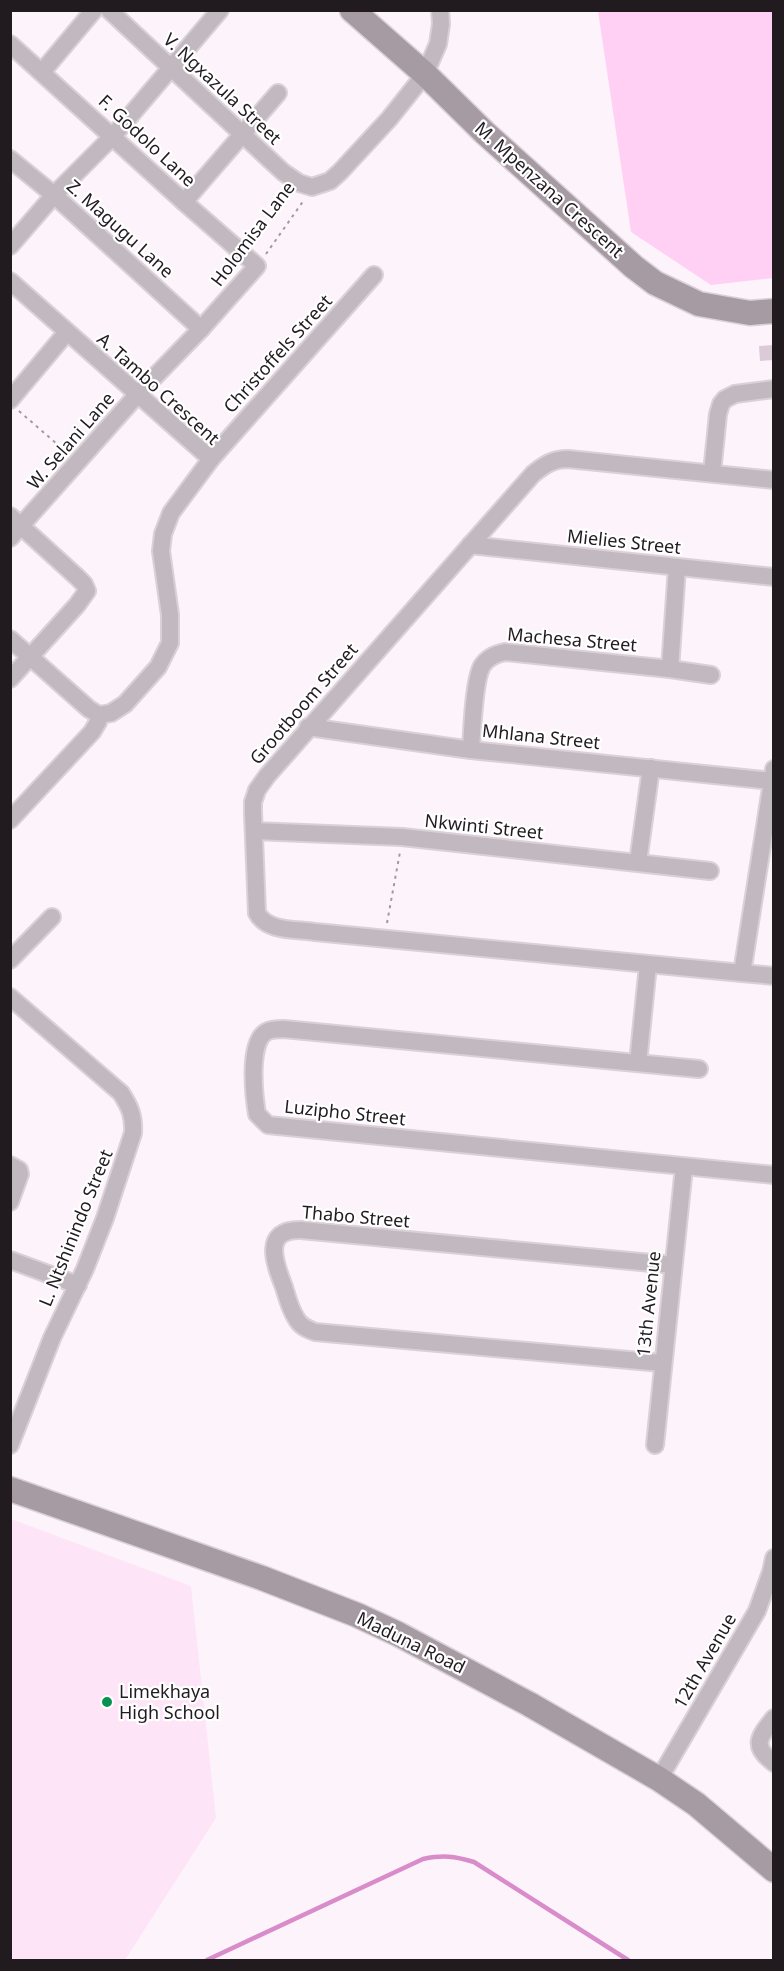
<svg xmlns="http://www.w3.org/2000/svg" width="784" height="1971" viewBox="0 0 784 1971" font-family="'Noto Sans',sans-serif">
  <style>
    .built { fill: #fde5f7 }
    .green { fill: #ffd0f4 }
    .lines { fill: none; stroke-linecap: round; stroke-linejoin: round }
    .stream { stroke: #d98cca; stroke-width: 4.5 }
    .building { fill: #dbcad7 }
    .street-casing { stroke: #dad0d8; stroke-width: 20 }
    .secondary-casing { stroke: #dad0d8; stroke-width: 27 }
    .path { stroke: #a39aa1; stroke-width: 2; stroke-dasharray: 3 4.5; stroke-linecap: butt }
    .street { stroke: #c1b9bf; stroke-width: 16 }
    .secondary { stroke: #a69ba3; stroke-width: 24 }
    .poi-dot { fill: #089251; stroke: #fff; stroke-width: 2 }
    .labels { text-anchor: middle; stroke-width: 4.5; stroke-linejoin: round; paint-order: stroke }
    .street-label { font-size: 18px; fill: #211b20; stroke: #fff }
    .poi-label { font-size: 18px; fill: #211b20; stroke: #fff; text-anchor: start }
  </style>
  <rect width="100%" height="100%" fill="#fdf3fb"/>
  <path class="built" d="M 11,1519 L 191,1586 L 216,1818 L 125,1960 L 11,1960 Z"/>
  <path class="green" d="M 598,11 L 773,11 L 773,278 L 711,285 L 631,232 Z"/>
  <g class="lines">
    <path class="stream" d="M 207,1960 L 423,1859 C 443,1855 454,1856 474,1862 L 628,1960"/>
  </g>
  <path class="building" d="M 774,345 L 774,360 L 760,361 L 759,346 Z"/>
  <g class="lines">
    <g class="street-casing">
      <g id="street">
        <path d="M 109,10 L 283,172 L 299,183 L 312,187 L 330,181 L 340,172 L 389,119 L 425,74 L 438,44 L 441,24 L 440,10"/>
        <path d="M 10,44 L 184,202 L 257,266 L 201,329 L 137,395 L 10,538"/>
        <path d="M 42,72 L 94,10"/>
        <path d="M 10,159 L 54,195 L 201,329"/>
        <path d="M 184,202 L 278,93"/>
        <path d="M 10,246 L 54,195 L 113,136 L 220,10"/>
        <path d="M 10,281 L 211,459"/>
        <path d="M 10,400 L 67,332"/>
        <path d="M 712,473 L 718,414 L 721,404 L 725,399 L 735,394 L 774,389"/>
        <path d="M 774,480 L 568,459 C 553,459 544,465 533,474 L 267,776 L 257,790 L 253,802 L 253,813 L 257,913 C 267,932 296,929 315,932 L 742,973 L 774,769"/>
        <path d="M 10,516 L 77,577 L 84,584 L 87,591 L 77,605 L 10,679"/>
        <path d="M 470,545 L 774,577"/>
        <path d="M 10,639 L 89,709 L 99,715 L 111,713 L 125,704 L 158,667 L 170,643 L 170,615 L 161,551 L 163,534 L 171,513 L 211,459 L 374,275"/>
        <path d="M 670,669 L 677,567"/>
        <path d="M 308,727 L 471,750 L 772,781"/>
        <path d="M 471,750 C 472,732 474,680 482,666 C 487,658 495,654 505,652 L 670,669 L 711,675"/>
        <path d="M 10,820 L 92,732 L 98,722 L 99,715"/>
        <path d="M 254,831 L 402,837 L 710,871"/>
        <path d="M 638,862 L 651,768"/>
        <path d="M 10,960 L 52,917"/>
        <path d="M 742,973 L 774,976"/>
        <path d="M 10,997 L 121,1093 C 130,1107 134,1116 133,1133 L 105,1218 L 85,1269 L 52,1338 L 10,1445"/>
        <path d="M 638,1063 L 648,965"/>
        <path d="M 699,1069 L 284,1029 C 279,1029 271,1029 266,1032 C 248,1043 254,1096 257,1114 L 268,1125 L 774,1175"/>
        <path d="M 10,1165 L 19,1170 L 20,1174 L 10,1202"/>
        <path d="M 10,1260 L 78,1285"/>
        <path d="M 662,1363 L 315,1332 C 307,1329 300,1326 296,1318 C 290,1309 287,1297 284,1287 C 275,1264 261,1229 301,1230 L 673,1265"/>
        <path d="M 655,1445 L 684,1167"/>
        <path d="M 774,1718 C 759,1737 751,1746 774,1763"/>
        <path d="M 659,1779 L 757,1611 L 771,1572 L 774,1558"/>
      </g>
    </g>
    <g class="secondary-casing">
      <g id="secondary">
        <path d="M 352,10 L 425,74 L 485,133 L 634,267 L 655,283 L 699,304 L 750,313 L 774,311"/>
        <path d="M 10,1489 L 262,1578 L 357,1615 L 398,1634 L 529,1704 L 659,1779 L 696,1804 L 774,1870"/>
      </g>
    </g>
    <g class="path">
      <path d="M 266,254 L 304,200"/>
      <path d="M 19,411 L 65,451"/>
      <path d="M 387,923 L 400,852"/>
    </g>
    <use href="#street" class="street"/>
    <use href="#secondary" class="secondary"/>
  </g>
  <circle class="poi-dot" cx="107" cy="1702" r="6"/>
  <g class="labels">
    <g class="street-label">
      <text transform="translate(222 89) rotate(43)" y="6">V. Ngxazula Street</text>
      <text transform="translate(147 141) rotate(43)" y="6">F. Godolo Lane</text>
      <text transform="translate(549 190) rotate(42)" y="6">M. Mpenzana Crescent</text>
      <text transform="translate(120 229) rotate(42)" y="6">Z. Magugu Lane</text>
      <text transform="translate(253 234) rotate(-53)" y="6">Holomisa Lane</text>
      <text transform="translate(278 354) rotate(-48)" y="6">Christoffels Street</text>
      <text transform="translate(158 389) rotate(42)" y="6">A. Tambo Crescent</text>
      <text transform="translate(71 441) rotate(-49)" y="6">W. Selani Lane</text>
      <text transform="translate(624 542) rotate(6)" y="6">Mielies Street</text>
      <text transform="translate(572 640) rotate(5)" y="6">Machesa Street</text>
      <text transform="translate(304 704) rotate(-49)" y="6">Grootboom Street</text>
      <text transform="translate(541 737) rotate(6)" y="6">Mhlana Street</text>
      <text transform="translate(484 827) rotate(6)" y="6">Nkwinti Street</text>
      <text transform="translate(345 1113) rotate(6)" y="6">Luzipho Street</text>
      <text transform="translate(356 1217) rotate(5)" y="6">Thabo Street</text>
      <text transform="translate(76 1228) rotate(-68)" y="6">L. Ntshinindo Street</text>
      <text transform="translate(649 1304) rotate(-84)" y="6">13th Avenue</text>
      <text transform="translate(411 1643) rotate(26)" y="6">Maduna Road</text>
      <text transform="translate(705 1661) rotate(-60)" y="6">12th Avenue</text>
    </g>
    <g class="poi-label">
      <text x="119" y="1698">Limekhaya<tspan x="119" dy="21">High School</tspan></text>
    </g>
  </g>
  <rect width="784" height="1971" fill="none" stroke="#211b20" stroke-width="24"/>
</svg>
